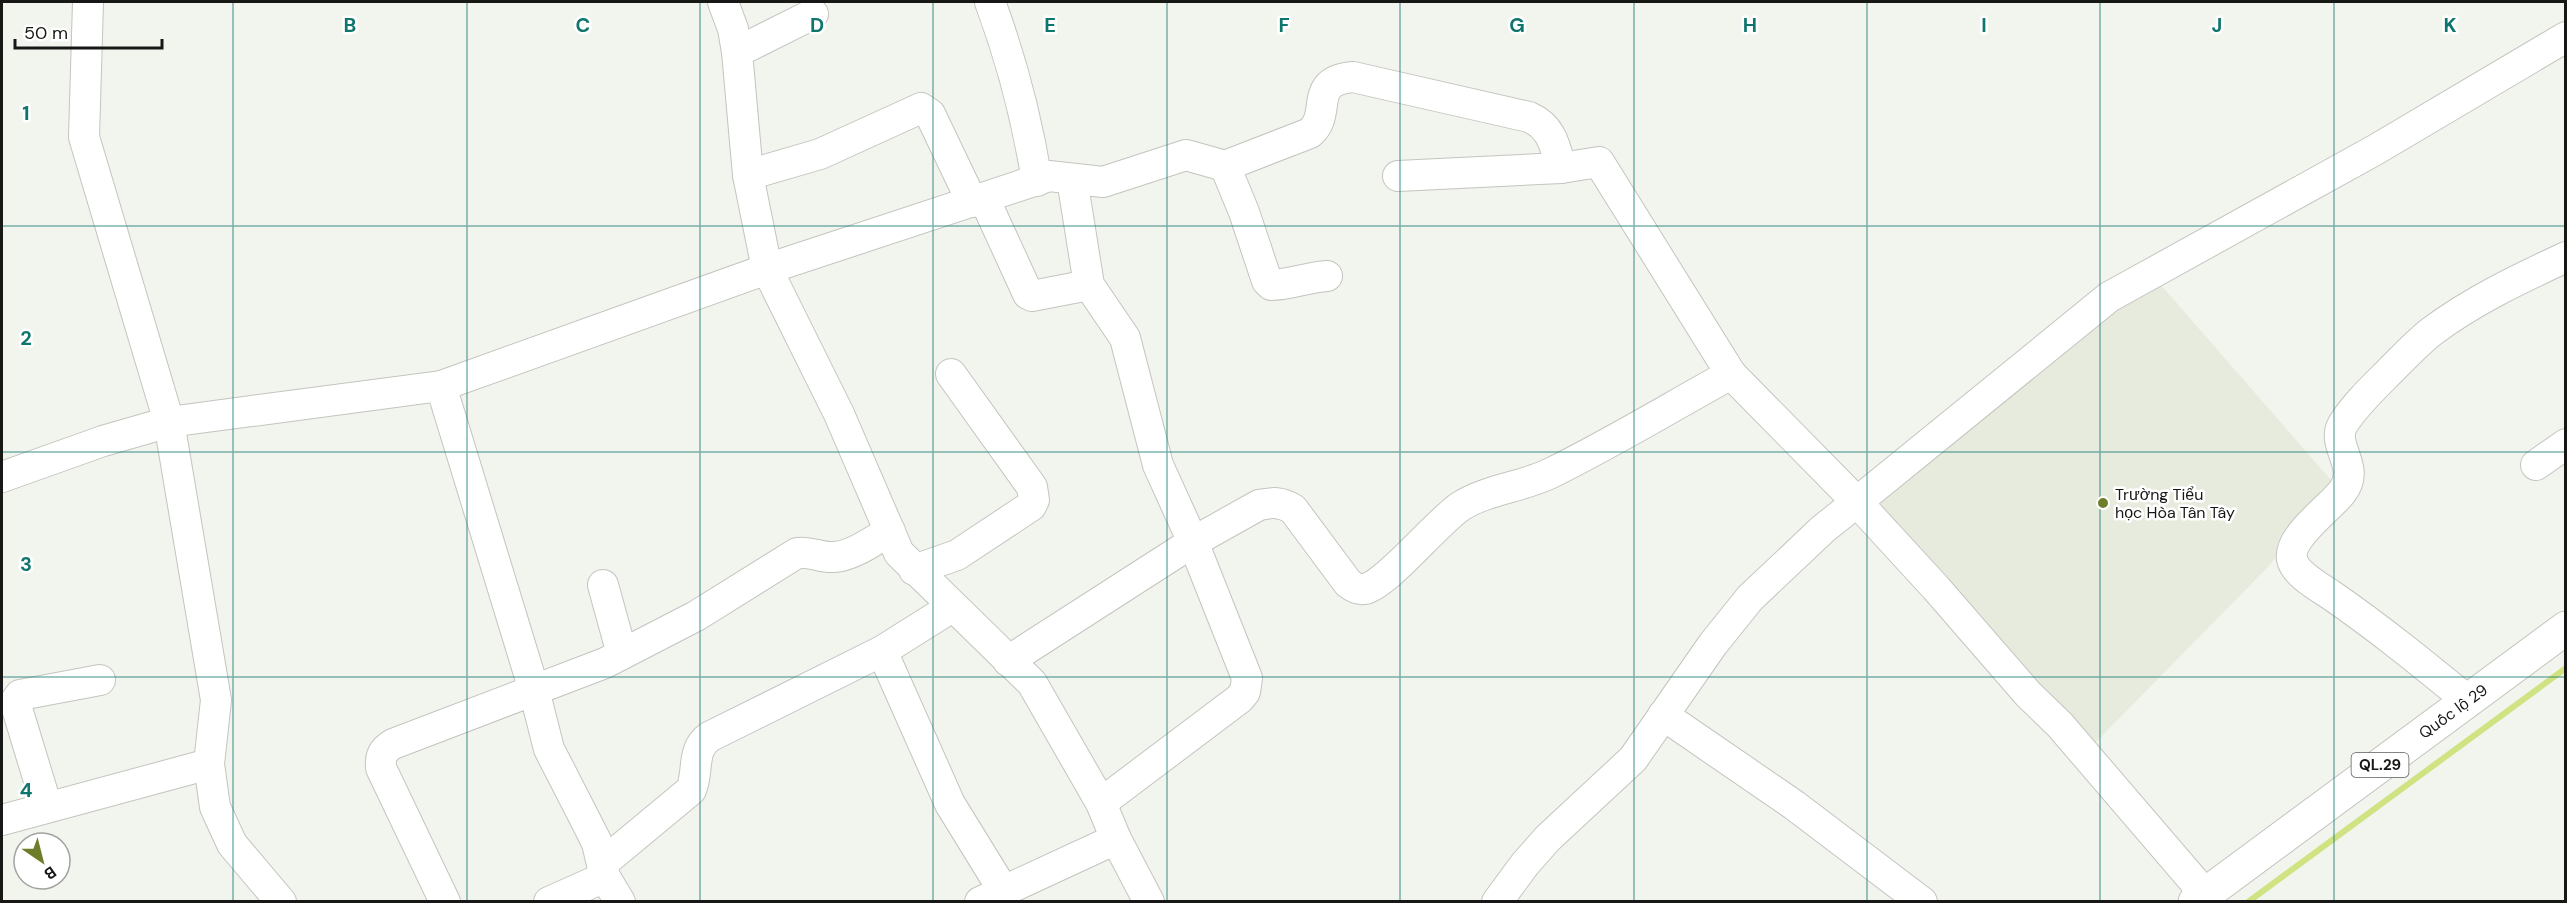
<svg xmlns="http://www.w3.org/2000/svg" width="2567" height="903" viewBox="0 0 2567 903" font-family="'DM Sans',sans-serif">
  <style>
    .built { fill: #e7ebdd }
    .lines { fill: none; stroke-linecap: round; stroke-linejoin: round }
    .stream { stroke: #d0e383; stroke-width: 6 }
    .minor-casing { stroke: #c3c5bf; stroke-width: 32 }
    .highway-casing { stroke: #c3c5bf; stroke-width: 35 }
    .minor { stroke: #fff; stroke-width: 30 }
    .highway { stroke: #fff; stroke-width: 33 }
    .grid { fill: none; stroke: #0f766e; stroke-width: 1.5; stroke-opacity: 0.55 }
    .poi-dot { fill: #6e7d2a; stroke: #fff; stroke-width: 2 }
    .labels { text-anchor: middle; stroke-width: 5; stroke-linejoin: round; paint-order: stroke }
    .shield { fill: #fff; stroke: #5d5d5b; stroke-width: 1.5 }
    .shield-label { font-size: 15px; font-weight: bold; fill: #171815 }
    .poi-label { font-size: 16px; fill: #171815; stroke: #fff; text-anchor: start }
    .street-label { font-size: 16px; fill: #171815; stroke: #fff }
    .grid-label { font-size: 20px; text-anchor: middle; font-weight: bold; fill: #0f766e; stroke: #fff; stroke-width: 5; stroke-linejoin: round; paint-order: stroke }
  </style>
  <rect width="100%" height="100%" fill="#f2f4ee"/>
  <path class="built" d="M 2154,277 L 2337,487 L 2266,569 L 2095,743 L 1879,511 L 1885,495 Z"/>
  <g class="lines">
    <path class="stream" d="M 2248,902 L 2566,668"/>
    <g class="minor-casing">
      <g id="minor">
        <path d="M 88,2 L 84,137 L 169,422 L 216,700 L 209,764 L 215,807 L 232,844 L 281,902"/>
        <path d="M 723,2 L 733,29 L 737,52 L 748,175 L 767,269 L 839,414 L 899,553 L 1032,683 L 1101,803 L 1116,839 L 1149,902"/>
        <path d="M 990,2 C 1012,61 1027,119 1037,181"/>
        <path d="M 737,52 L 813,14"/>
        <path d="M 1225,166 L 1244,212 L 1267,281 L 1271,285 C 1290,285 1308,277 1327,276"/>
        <path d="M 748,175 L 820,154 L 921,108 L 930,114 L 972,202"/>
        <path d="M 1398,176 L 1561,168 L 1599,162 L 1731,374 L 1857,502 L 2109,297 L 2375,150 L 2566,37"/>
        <path d="M 1072,179 L 1089,285 L 1125,338 L 1158,465 L 1193,542 L 1247,678 L 1245,692 L 1239,699 L 1101,803"/>
        <path d="M 984,198 L 1028,294 L 1032,296 L 1089,285"/>
        <path d="M 441,386 L 534,690 L 549,749 L 589,827 L 597,843 L 605,877 L 620,902"/>
        <path d="M 2536,465 L 2566,444"/>
        <path d="M 2,477 L 103,441 L 169,422 L 441,386 L 767,269 L 1049,176 L 1103,182 L 1186,155 L 1225,166 L 1310,133 C 1333,113 1307,81 1353,77 L 1529,117 C 1552,127 1555,146 1561,168"/>
        <path d="M 914,570 L 957,555 L 1031,506 L 1034,500 L 1032,487 L 951,374"/>
        <path d="M 603,585 L 622,654"/>
        <path d="M 882,651 L 950,804 L 1003,890"/>
        <path d="M 1008,661 L 1193,542 L 1259,505 C 1273,502 1281,502 1293,509 L 1348,583 C 1353,587 1358,590 1365,589 C 1387,584 1437,522 1461,506 C 1488,489 1523,487 1551,473 C 1612,443 1671,407 1731,374"/>
        <path d="M 2467,700 C 2423,664 2379,628 2331,595 C 2319,587 2295,574 2292,559 C 2288,537 2330,508 2342,492 C 2362,467 2330,446 2343,424 C 2355,405 2373,388 2388,373 C 2402,359 2416,344 2431,332 C 2472,301 2519,279 2566,257"/>
        <path d="M 1663,715 L 1794,805 L 1922,902"/>
        <path d="M 47,807 L 15,702 L 20,695 L 100,680"/>
        <path d="M 2,820 L 209,764"/>
        <path d="M 603,863 L 691,790 C 699,772 691,750 709,737 L 882,651 L 952,607"/>
        <path d="M 445,902 L 381,768 C 380,756 383,750 393,744 L 605,663 L 696,616 L 797,553 C 810,551 821,558 834,557 C 853,556 874,540 890,531"/>
        <path d="M 549,902 L 605,877"/>
        <path d="M 980,902 L 1116,839"/>
        <path d="M 1497,902 L 1525,864 L 1548,838 L 1633,759 L 1713,644 L 1750,598 L 1823,529 L 1857,502 L 1936,588 L 2028,694 L 2060,725 L 2205,894"/>
      </g>
    </g>
    <g class="highway-casing">
      <path id="highway" d="M 2195,902 L 2566,628"/>
    </g>
    <use href="#minor" class="minor"/>
    <use href="#highway" class="highway"/>
  </g>
  <path class="grid" d="M 233,2 L 233,902M 467,2 L 467,902M 700,2 L 700,902M 933,2 L 933,902M 1167,2 L 1167,902M 1400,2 L 1400,902M 1634,2 L 1634,902M 1867,2 L 1867,902M 2100,2 L 2100,902M 2334,2 L 2334,902M 2,226 L 2566,226M 2,452 L 2566,452M 2,677 L 2566,677"/>
  <circle class="poi-dot" cx="2103" cy="503" r="6"/>
  <g class="labels">
    <rect class="shield" x="2351.5" y="753" width="57" height="24" rx="4.5"/>
    <g class="shield-label">
      <text x="2380" y="770">QL.29</text>
    </g>
    <g class="poi-label">
      <text x="2115" y="500">Trường Tiểu<tspan x="2115" dy="18">học Hòa Tân Tây</tspan></text>
    </g>
    <g class="street-label">
      <text transform="translate(2453 711) rotate(-36)" y="6">Quốc lộ 29</text>
    </g>
  </g>
  <g class="grid-label">
    <text x="350" y="32">B</text>
    <text x="583" y="32">C</text>
    <text x="817" y="32">D</text>
    <text x="1050" y="32">E</text>
    <text x="1284" y="32">F</text>
    <text x="1517" y="32">G</text>
    <text x="1750" y="32">H</text>
    <text x="1984" y="32">I</text>
    <text x="2217" y="32">J</text>
    <text x="2450" y="32">K</text>
    <text x="26" y="120">1</text>
    <text x="26" y="345">2</text>
    <text x="26" y="571">3</text>
    <text x="26" y="797">4</text>
  </g>
  <rect width="2567" height="903" fill="none" stroke="#171815" stroke-width="6"/>
  <g transform="translate(42 861) rotate(145)"><circle r="28" fill="#ffffff" stroke="#a2a3a1" stroke-width="1.5"/>
  <path d="M0-4.5L10 22L0 15L-10 22Z" fill="#6e7d2a"/>
  <text y="-9" font-size="16" font-weight="bold" text-anchor="middle" fill="#171815">B</text>
  </g>
  <path d="M15 39v9h147v-9" fill="none" stroke="#171815" stroke-width="3"/>
  <text x="24" y="39" font-size="18" fill="#171815" stroke="#ffffff" stroke-width="4.5" paint-order="stroke">50 m</text>
</svg>
